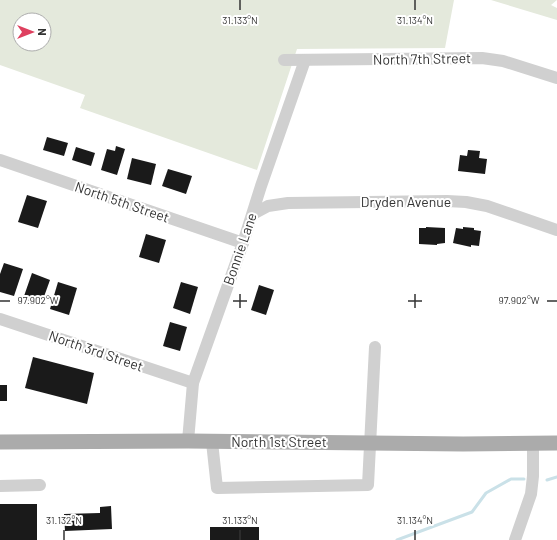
<svg xmlns="http://www.w3.org/2000/svg" width="557" height="540" viewBox="0 0 557 540" font-family="Barlow,sans-serif">
  <style>
    .green { fill: #e4e9dc; fill-rule: evenodd }
    .lines { fill: none; stroke-linecap: round; stroke-linejoin: round }
    .stream { stroke: #cae1e8; stroke-width: 3 }
    .building { fill: #1a1a1a }
    .minor { stroke: #d0d0d0; stroke-width: 12 }
    .major { stroke: #ababab; stroke-width: 15 }
    .ticks { fill: none; stroke: #333; stroke-width: 1.5 }
    .labels { text-anchor: middle; stroke-width: 4; stroke-linejoin: round; paint-order: stroke }
    .street-label { font-size: 14px; fill: #333; stroke: #fff }
    .ticks-label { font-size: 10px; text-anchor: middle; fill: #333; stroke: #fff; stroke-width: 4; stroke-linejoin: round; paint-order: stroke }
  </style>
  <rect width="100%" height="100%" fill="#fff"/>
  <g class="green">
    <path d="M 0,0 L 454,0 L 445,48 L 297,49 L 257,170 L 80,108 L 85,95 L 0,65 ZM 20,20 L 44,20 L 44,44 L 20,44 Z"/>
    <path d="M 491,0 L 557,0 L 551,5 L 557,8 L 557,20 Z"/>
  </g>
  <g class="lines">
    <g class="stream">
      <path d="M 547,480 L 557,477"/>
      <path d="M 397,540 L 472,512 L 486,493 L 511,479 L 524,479"/>
    </g>
  </g>
  <g class="building">
    <path d="M 47,137 L 68,143 L 64,156 L 43,150 Z"/>
    <path d="M 116,146 L 125,149 L 117,175 L 101,170 L 107,149 L 115,151 Z"/>
    <path d="M 76,147 L 95,153 L 91,166 L 72,160 Z"/>
    <path d="M 468,150 L 480,151 L 479,158 L 487,159 L 485,174 L 458,171 L 460,155 L 467,156 Z"/>
    <path d="M 132,158 L 156,164 L 151,185 L 127,179 Z"/>
    <path d="M 168,169 L 192,176 L 186,194 L 162,186 Z"/>
    <path d="M 27,195 L 47,201 L 38,228 L 18,222 Z"/>
    <path d="M 426,227 L 445,228 L 445,243 L 437,244 L 437,245 L 419,244 L 419,228 L 426,228 Z"/>
    <path d="M 463,227 L 474,228 L 474,230 L 481,231 L 479,246 L 471,245 L 471,247 L 453,243 L 456,228 L 463,229 Z"/>
    <path d="M 146,234 L 166,240 L 159,263 L 139,257 Z"/>
    <path d="M 4,263 L 23,269 L 14,296 L 0,292 L 0,274 Z"/>
    <path d="M 32,273 L 50,280 L 41,305 L 23,299 Z"/>
    <path d="M 58,282 L 77,288 L 69,315 L 50,309 Z"/>
    <path d="M 181,282 L 198,287 L 190,314 L 173,308 Z"/>
    <path d="M 259,285 L 274,290 L 266,315 L 251,310 Z"/>
    <path d="M 170,322 L 187,327 L 180,351 L 163,346 Z"/>
    <path d="M 33,357 L 94,373 L 87,404 L 25,388 Z"/>
    <rect x="0" y="385" width="7" height="16"/>
    <rect x="0" y="504" width="37" height="36"/>
    <path d="M 111,506 L 112,529 L 65,531 L 64,514 L 100,513 L 100,507 Z"/>
    <rect x="210" y="527" width="49" height="13"/>
  </g>
  <g class="lines">
    <g class="minor">
      <path d="M 284,60 L 482,58 L 503,61 L 557,78"/>
      <path d="M 0,160 L 243,243"/>
      <path d="M 253,214 L 268,206 L 288,203 L 447,201 L 466,202 L 487,206 L 557,230"/>
      <path d="M 0,319 L 193,383"/>
      <path d="M 188,441 L 193,383 L 243,243 L 261,186 L 305,60"/>
      <path d="M 212,442 L 217,488 L 368,485 L 375,347"/>
      <path d="M 0,486 L 40,485"/>
      <path d="M 515,540 L 531,494 L 533,476 L 533,444"/>
    </g>
    <path class="major" d="M 0,442 L 188,441 L 463,444 L 557,443"/>
  </g>
  <path class="ticks" d="M 240,0 L 240,10M 415,0 L 415,10M 240,294 L 240,308M 415,294 L 415,308M 0,301 L 10,301M 233,301 L 247,301M 408,301 L 422,301M 547,301 L 557,301M 64,530 L 64,540M 240,530 L 240,540M 415,530 L 415,540"/>
  <g class="labels">
    <g class="street-label">
      <text transform="translate(422 59) rotate(-1)" y="5">North 7th Street</text>
      <text transform="translate(122 202) rotate(19)" y="5">North 5th Street</text>
      <text x="406" y="207">Dryden Avenue</text>
      <text transform="translate(240 249) rotate(-71)" y="5">Bonnie Lane</text>
      <text transform="translate(96 351) rotate(19)" y="5">North 3rd Street</text>
      <text x="279" y="447">North 1st Street</text>
    </g>
  </g>
  <g class="ticks-label">
    <text x="240" y="24">31.133°N</text>
    <text x="415" y="24">31.134°N</text>
    <text x="519" y="304">97.902°W</text>
    <text x="38" y="304">97.902°W</text>
    <text x="64" y="524">31.132°N</text>
    <text x="240" y="524">31.133°N</text>
    <text x="415" y="524">31.134°N</text>
  </g>
  <g transform="translate(32 32) rotate(90)"><circle r="19" fill="#ffffff" stroke="#adadad"/>
  <path d="M0-3L7 15L0 10L-7 15Z" fill="#de405f"/>
  <text y="-6" font-size="11" font-weight="bold" text-anchor="middle" fill="#333333">N</text>
  </g>
</svg>
